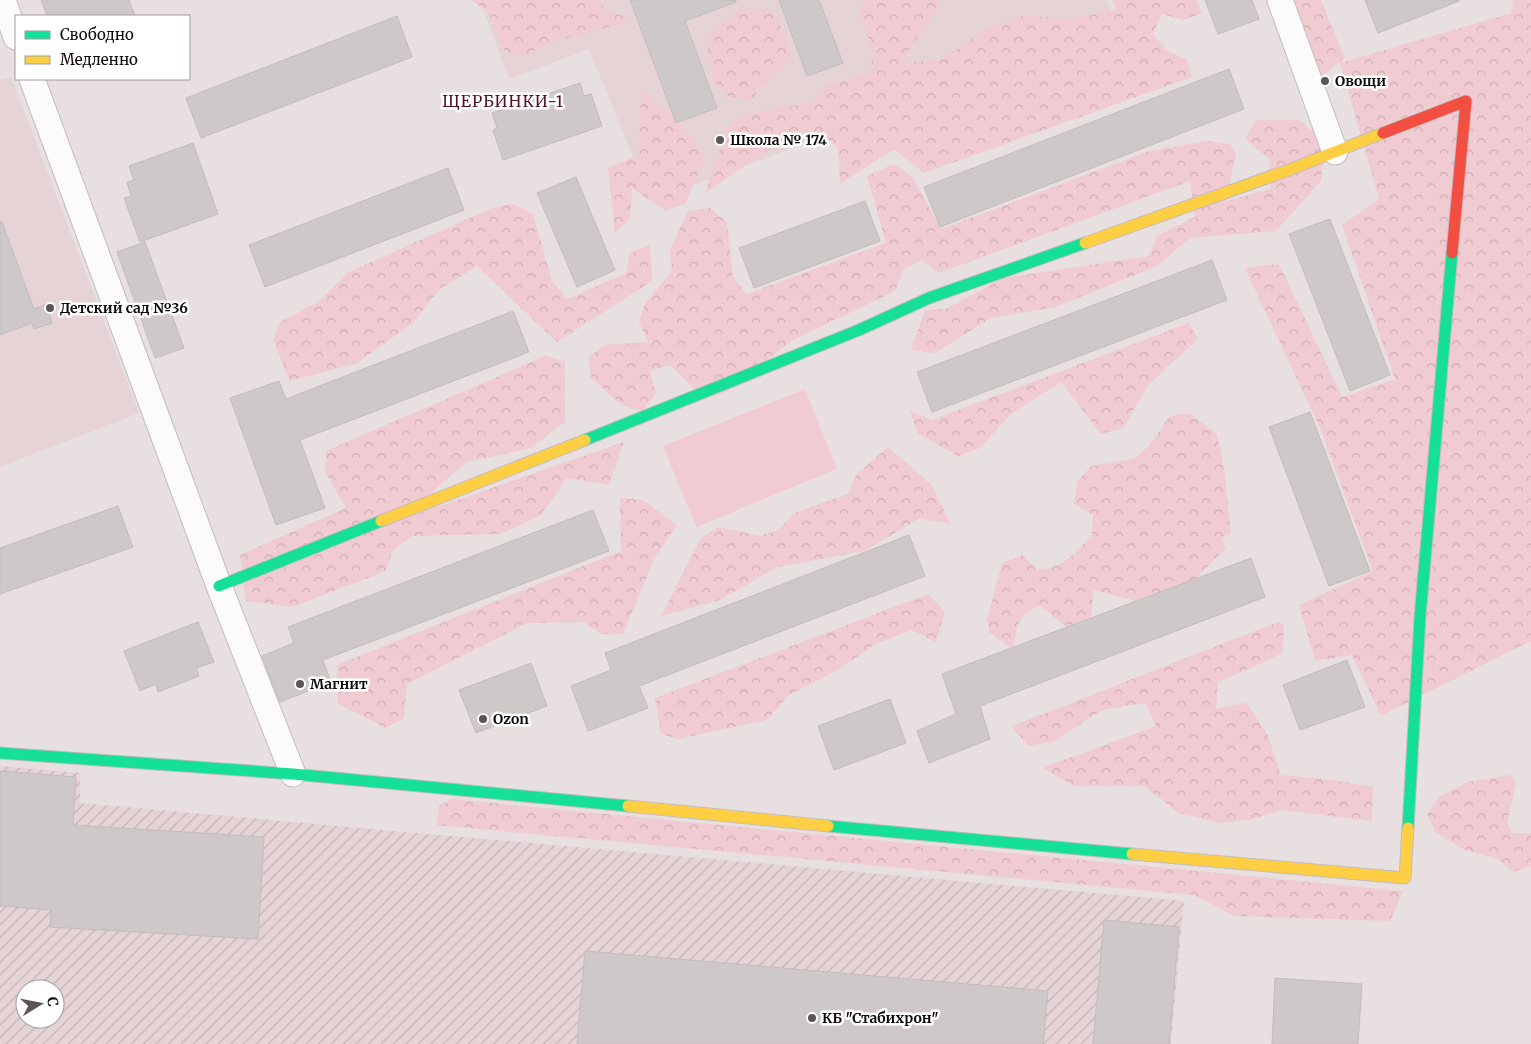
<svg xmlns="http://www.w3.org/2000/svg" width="1531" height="1044" viewBox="0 0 1531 1044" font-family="Merriweather,serif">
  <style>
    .built { fill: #e6d3d6 }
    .industrial { fill: url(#industrial-furrows); fill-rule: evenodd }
    .forest { fill: url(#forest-crowns) }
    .pitch { fill: #f1cbd2 }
    .building { fill: #cfc8c9; stroke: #c2bbbc }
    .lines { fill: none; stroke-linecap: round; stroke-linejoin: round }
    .street-casing { stroke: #c3bcbe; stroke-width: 27 }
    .fast-casing { stroke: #c3bcbe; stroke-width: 13 }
    .slow-casing { stroke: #c3bcbe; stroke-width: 13 }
    .jam-casing { stroke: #c3bcbe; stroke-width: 13 }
    .street { stroke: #fcfafa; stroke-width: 25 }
    .fast { stroke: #16e098; stroke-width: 11 }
    .slow { stroke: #ffcf43; stroke-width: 11 }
    .jam { stroke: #f24e42; stroke-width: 11 }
    .poi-dot { fill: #5b5556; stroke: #fff; stroke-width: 2 }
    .labels { text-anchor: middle; stroke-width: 5; stroke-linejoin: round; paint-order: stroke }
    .poi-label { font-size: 14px; font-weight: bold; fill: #0f0a0b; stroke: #fff; text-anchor: start }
    .quarter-label { font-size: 16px; letter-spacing: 1px; fill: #551127; stroke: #fff }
  </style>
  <defs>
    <pattern id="industrial-furrows" width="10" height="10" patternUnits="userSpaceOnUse" patternTransform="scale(1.25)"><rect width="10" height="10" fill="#e6d3d6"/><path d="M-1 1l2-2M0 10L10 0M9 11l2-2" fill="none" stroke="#c4b4b6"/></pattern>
    <pattern id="forest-crowns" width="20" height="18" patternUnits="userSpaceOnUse" patternTransform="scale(1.25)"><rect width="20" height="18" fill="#f1cbd2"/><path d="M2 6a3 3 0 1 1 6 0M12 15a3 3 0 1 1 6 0" fill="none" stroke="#cdadb3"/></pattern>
  </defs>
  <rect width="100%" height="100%" fill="#e8dfe1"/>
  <g class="built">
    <path d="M 480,0 L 1107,0 L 1117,27 L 651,201 L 589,49 L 509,79 Z"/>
    <path d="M 11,77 L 139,413 L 0,467 L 0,80 Z"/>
  </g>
  <path class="industrial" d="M 0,766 L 80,773 L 80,803 L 1184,901 L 1171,1044 L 0,1044 ZM 25,989 L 55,989 L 55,1019 L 25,1019 Z"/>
  <g class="forest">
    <path d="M 471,0 L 601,0 L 604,12 L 625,16 L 625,23 L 545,44 L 527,55 L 506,54 L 488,12 Z"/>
    <path d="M 865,0 L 939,0 L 936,11 L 900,63 L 943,59 L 982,31 L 1025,15 L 1070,19 L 1116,10 L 1112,0 L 1197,0 L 1202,13 L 1183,20 L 1162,14 L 1153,34 L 1167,51 L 1187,59 L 1192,77 L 924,173 L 894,149 L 840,184 L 838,148 L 818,132 L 796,131 L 705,193 L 727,128 L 744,115 L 812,102 L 827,84 L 869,75 L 873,54 L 860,11 Z"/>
    <path d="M 1274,0 L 1321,0 L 1345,58 L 1318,79 L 1273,23 Z"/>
    <path d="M 1513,0 L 1531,0 L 1531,641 L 1381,716 L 1352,655 L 1315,661 L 1299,605 L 1373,571 L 1320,428 L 1245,268 L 1279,264 L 1342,397 L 1395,379 L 1342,225 L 1379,199 L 1340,63 L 1511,13 Z"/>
    <path d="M 759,8 L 778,17 L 792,57 L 751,99 L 728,97 L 713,80 L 706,38 L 737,12 Z"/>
    <path d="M 641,88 L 694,139 L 704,159 L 686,203 L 666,211 L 632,188 L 630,219 L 615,233 L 608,168 L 639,155 Z"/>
    <path d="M 1256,120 L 1299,120 L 1325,141 L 1321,181 L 1276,231 L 1190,238 L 1157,266 L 1056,307 L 991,318 L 935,353 L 911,350 L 925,310 L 946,309 L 1003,278 L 1149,256 L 1157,236 L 1195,217 L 1190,181 L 939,273 L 921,260 L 903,270 L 895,291 L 793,340 L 723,394 L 701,396 L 670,365 L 650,371 L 656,393 L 643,411 L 623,406 L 591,378 L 588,358 L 604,345 L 648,342 L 639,322 L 645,303 L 672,271 L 670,250 L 688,211 L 710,208 L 727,222 L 733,276 L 746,294 L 886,243 L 867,176 L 893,164 L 912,176 L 941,229 L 1149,151 L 1208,141 L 1230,144 L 1236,153 L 1226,201 L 1271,189 L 1269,159 L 1245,139 Z"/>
    <path d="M 513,204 L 533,214 L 552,281 L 567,299 L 626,273 L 630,253 L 650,245 L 652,281 L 557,342 L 477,266 L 440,289 L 413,323 L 357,363 L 290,381 L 273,340 L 281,321 L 318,302 L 349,272 L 492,208 Z"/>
    <path d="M 1189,323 L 1198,339 L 1149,384 L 1123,428 L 1101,434 L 1061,382 L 1010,415 L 980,448 L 958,456 L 918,434 L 910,411 L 932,420 Z"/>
    <path d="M 545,356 L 565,361 L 565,422 L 531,448 L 467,462 L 433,491 L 437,507 L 624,442 L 609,485 L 567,478 L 541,515 L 501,534 L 412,536 L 393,550 L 386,571 L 292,607 L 246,601 L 240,555 L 346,508 L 325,472 L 326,451 Z"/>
    <path d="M 1179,414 L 1190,414 L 1217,434 L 1224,468 L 1231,533 L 1221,538 L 1226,548 L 1197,577 L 1148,604 L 1094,590 L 1090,623 L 1067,627 L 1040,606 C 1015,615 1018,626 1013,650 L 989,632 L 987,620 L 1002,563 L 1023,555 L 1037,570 C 1065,568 1074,554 1092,535 L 1093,515 L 1074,504 L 1077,482 L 1091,466 L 1134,459 L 1150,445 L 1169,417 Z"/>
    <path d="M 888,447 L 931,484 L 951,524 L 920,518 L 865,551 L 777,567 L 720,600 L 661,616 L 701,538 L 718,527 L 760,536 L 779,530 L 794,513 L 848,494 L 856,475 Z"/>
    <path d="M 620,498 L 643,500 L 677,525 L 654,559 L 623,634 L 601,634 L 584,622 L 527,623 L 407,684 L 404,718 L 386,728 L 338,704 L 337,665 L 621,551 Z"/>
    <path d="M 928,594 L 945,612 L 936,642 L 912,630 L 876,644 L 834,672 L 789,695 L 767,720 L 678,739 L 661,734 L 655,698 Z"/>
    <path d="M 1278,622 L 1284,625 L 1282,654 L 1218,682 L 1216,708 L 1247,703 L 1268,736 L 1281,775 L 1332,780 L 1373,787 L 1372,821 L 1281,810 L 1250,820 L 1221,823 L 1179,813 L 1144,786 L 1074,786 L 1042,768 L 1156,726 L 1145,703 L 1102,710 L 1053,742 L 1028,746 L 1012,726 Z"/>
    <path d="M 1511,775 L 1516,785 L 1507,823 L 1512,833 L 1531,833 L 1531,866 L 1513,872 L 1498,859 L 1465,850 L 1436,833 L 1427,814 L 1439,797 L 1468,782 Z"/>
    <path d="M 452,799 L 1403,891 L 1390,921 L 1234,916 L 1194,895 L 436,825 L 439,806 Z"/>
  </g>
  <path class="pitch" d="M 805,389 L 837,469 L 696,527 L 663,446 Z"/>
  <g class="building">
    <path d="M 41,0 L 129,0 L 135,16 L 47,16 Z"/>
    <path d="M 630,0 L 736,0 L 736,2 L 685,21 L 717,108 L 676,123 Z"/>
    <path d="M 779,0 L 819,0 L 843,63 L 807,76 Z"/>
    <path d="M 1205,0 L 1252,0 L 1259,19 L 1218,34 Z"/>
    <path d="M 1365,0 L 1459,0 L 1459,1 L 1378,33 Z"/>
    <path d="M 397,16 L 412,57 L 201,138 L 186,98 Z"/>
    <path d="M 1229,69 L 1244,109 L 940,227 L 924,187 Z"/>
    <path d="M 580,83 L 584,96 L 591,94 L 602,126 L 503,160 L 493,130 L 497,128 L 492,113 Z"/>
    <path d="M 193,143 L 218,214 L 140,242 L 124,198 L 131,196 L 127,182 L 134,180 L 129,166 Z"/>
    <path d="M 448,168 L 464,210 L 265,287 L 249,245 Z"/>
    <path d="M 576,177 L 615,270 L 577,287 L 537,193 Z"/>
    <path d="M 865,201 L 880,241 L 754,288 L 739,248 Z"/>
    <path d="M 1330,219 L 1390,375 L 1350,391 L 1289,234 Z"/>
    <path d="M 0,222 L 2,222 L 34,309 L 46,304 L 52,323 L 34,329 L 32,323 L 0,335 Z"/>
    <path d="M 145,242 L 184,348 L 155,358 L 117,252 Z"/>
    <path d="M 1212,260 L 1227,300 L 932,412 L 917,372 Z"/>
    <path d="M 513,311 L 529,352 L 300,440 L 325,508 L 276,525 L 230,398 L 279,381 L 286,399 Z"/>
    <path d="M 1310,412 L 1370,571 L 1329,586 L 1269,427 Z"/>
    <path d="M 118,506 L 133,547 L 0,594 L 0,548 Z"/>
    <path d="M 593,510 L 609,551 L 323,660 L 331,682 L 280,702 L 262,656 L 294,643 L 288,627 Z"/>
    <path d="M 909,535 L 925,576 L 639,686 L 648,708 L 588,731 L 571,686 L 611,670 L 605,653 Z"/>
    <path d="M 1251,558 L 1265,597 L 980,706 L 990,739 L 929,763 L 917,731 L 956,714 L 942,674 Z"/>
    <path d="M 198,622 L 214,662 L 196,668 L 199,676 L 158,692 L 156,684 L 140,691 L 124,651 Z"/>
    <path d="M 1347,660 L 1365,707 L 1300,730 L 1283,685 Z"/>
    <path d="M 531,663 L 547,706 L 476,733 L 459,690 Z"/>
    <path d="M 890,699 L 906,743 L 834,770 L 818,726 Z"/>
    <path d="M 0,771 L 76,777 L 73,825 L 264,837 L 258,939 L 50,927 L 51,910 L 0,906 Z"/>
    <path d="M 1104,920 L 1179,927 L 1169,1044 L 1093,1044 Z"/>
    <path d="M 585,951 L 1048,991 L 1043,1044 L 577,1044 Z"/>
    <path d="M 1275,978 L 1362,984 L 1358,1044 L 1272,1044 Z"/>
  </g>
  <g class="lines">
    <g class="street-casing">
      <g id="street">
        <path d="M 3,0 L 16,37"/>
        <path d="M 1280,0 L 1335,152"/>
        <path d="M 32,79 L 219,586 L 293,774"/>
      </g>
    </g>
    <g class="fast-casing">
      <g id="fast">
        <path d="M 585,440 L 859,330 L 929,298 L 1085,243"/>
        <path d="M 219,586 L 381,521"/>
        <path d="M 0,753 L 293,774 L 628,806"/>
        <path d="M 828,826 L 1132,854"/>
        <path d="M 1408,828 L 1420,617 L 1452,253"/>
      </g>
    </g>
    <g class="slow-casing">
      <g id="slow">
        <path d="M 1085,243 L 1286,171 L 1383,133"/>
        <path d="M 381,521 L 585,440"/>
        <path d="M 628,806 L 828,826"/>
        <path d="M 1132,854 L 1405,878 L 1408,828"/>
      </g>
    </g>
    <g class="jam-casing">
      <path id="jam" d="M 1383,133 L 1466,101 L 1452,253"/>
    </g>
    <use href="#street" class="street"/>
    <use href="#fast" class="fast"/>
    <use href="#slow" class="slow"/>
    <use href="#jam" class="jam"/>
  </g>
  <g class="poi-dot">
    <circle cx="1325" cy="81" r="5"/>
    <circle cx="720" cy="140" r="5"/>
    <circle cx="50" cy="308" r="5"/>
    <circle cx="300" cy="684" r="5"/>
    <circle cx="483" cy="719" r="5"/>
    <circle cx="812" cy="1018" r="5"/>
  </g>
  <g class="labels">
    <g class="poi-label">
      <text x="1335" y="86">Овощи</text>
      <text x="730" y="145">Школа № 174</text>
      <text x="60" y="313">Детский сад №36</text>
      <text x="310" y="689">Магнит</text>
      <text x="493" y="724">Ozon</text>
      <text x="822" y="1023">КБ "Стабихрон"</text>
    </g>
    <g class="quarter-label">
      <text x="503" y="107">ЩЕРБИНКИ-1</text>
    </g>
  </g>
  <rect x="15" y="15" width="175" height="65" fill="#ffffff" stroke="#9f9d9d"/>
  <rect x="25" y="31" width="25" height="8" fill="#16e098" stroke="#9f9d9d"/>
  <text x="60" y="40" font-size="15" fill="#0f0a0b">Свободно</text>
  <rect x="25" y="56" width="25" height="8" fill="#ffcf43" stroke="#9f9d9d"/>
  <text x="60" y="65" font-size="15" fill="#0f0a0b">Медленно</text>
  <g transform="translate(40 1004) rotate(80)"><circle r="24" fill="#ffffff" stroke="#9f9d9d"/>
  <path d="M0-4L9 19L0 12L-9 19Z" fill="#5b5556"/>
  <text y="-8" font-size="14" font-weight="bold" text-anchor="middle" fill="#0f0a0b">С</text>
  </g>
</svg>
